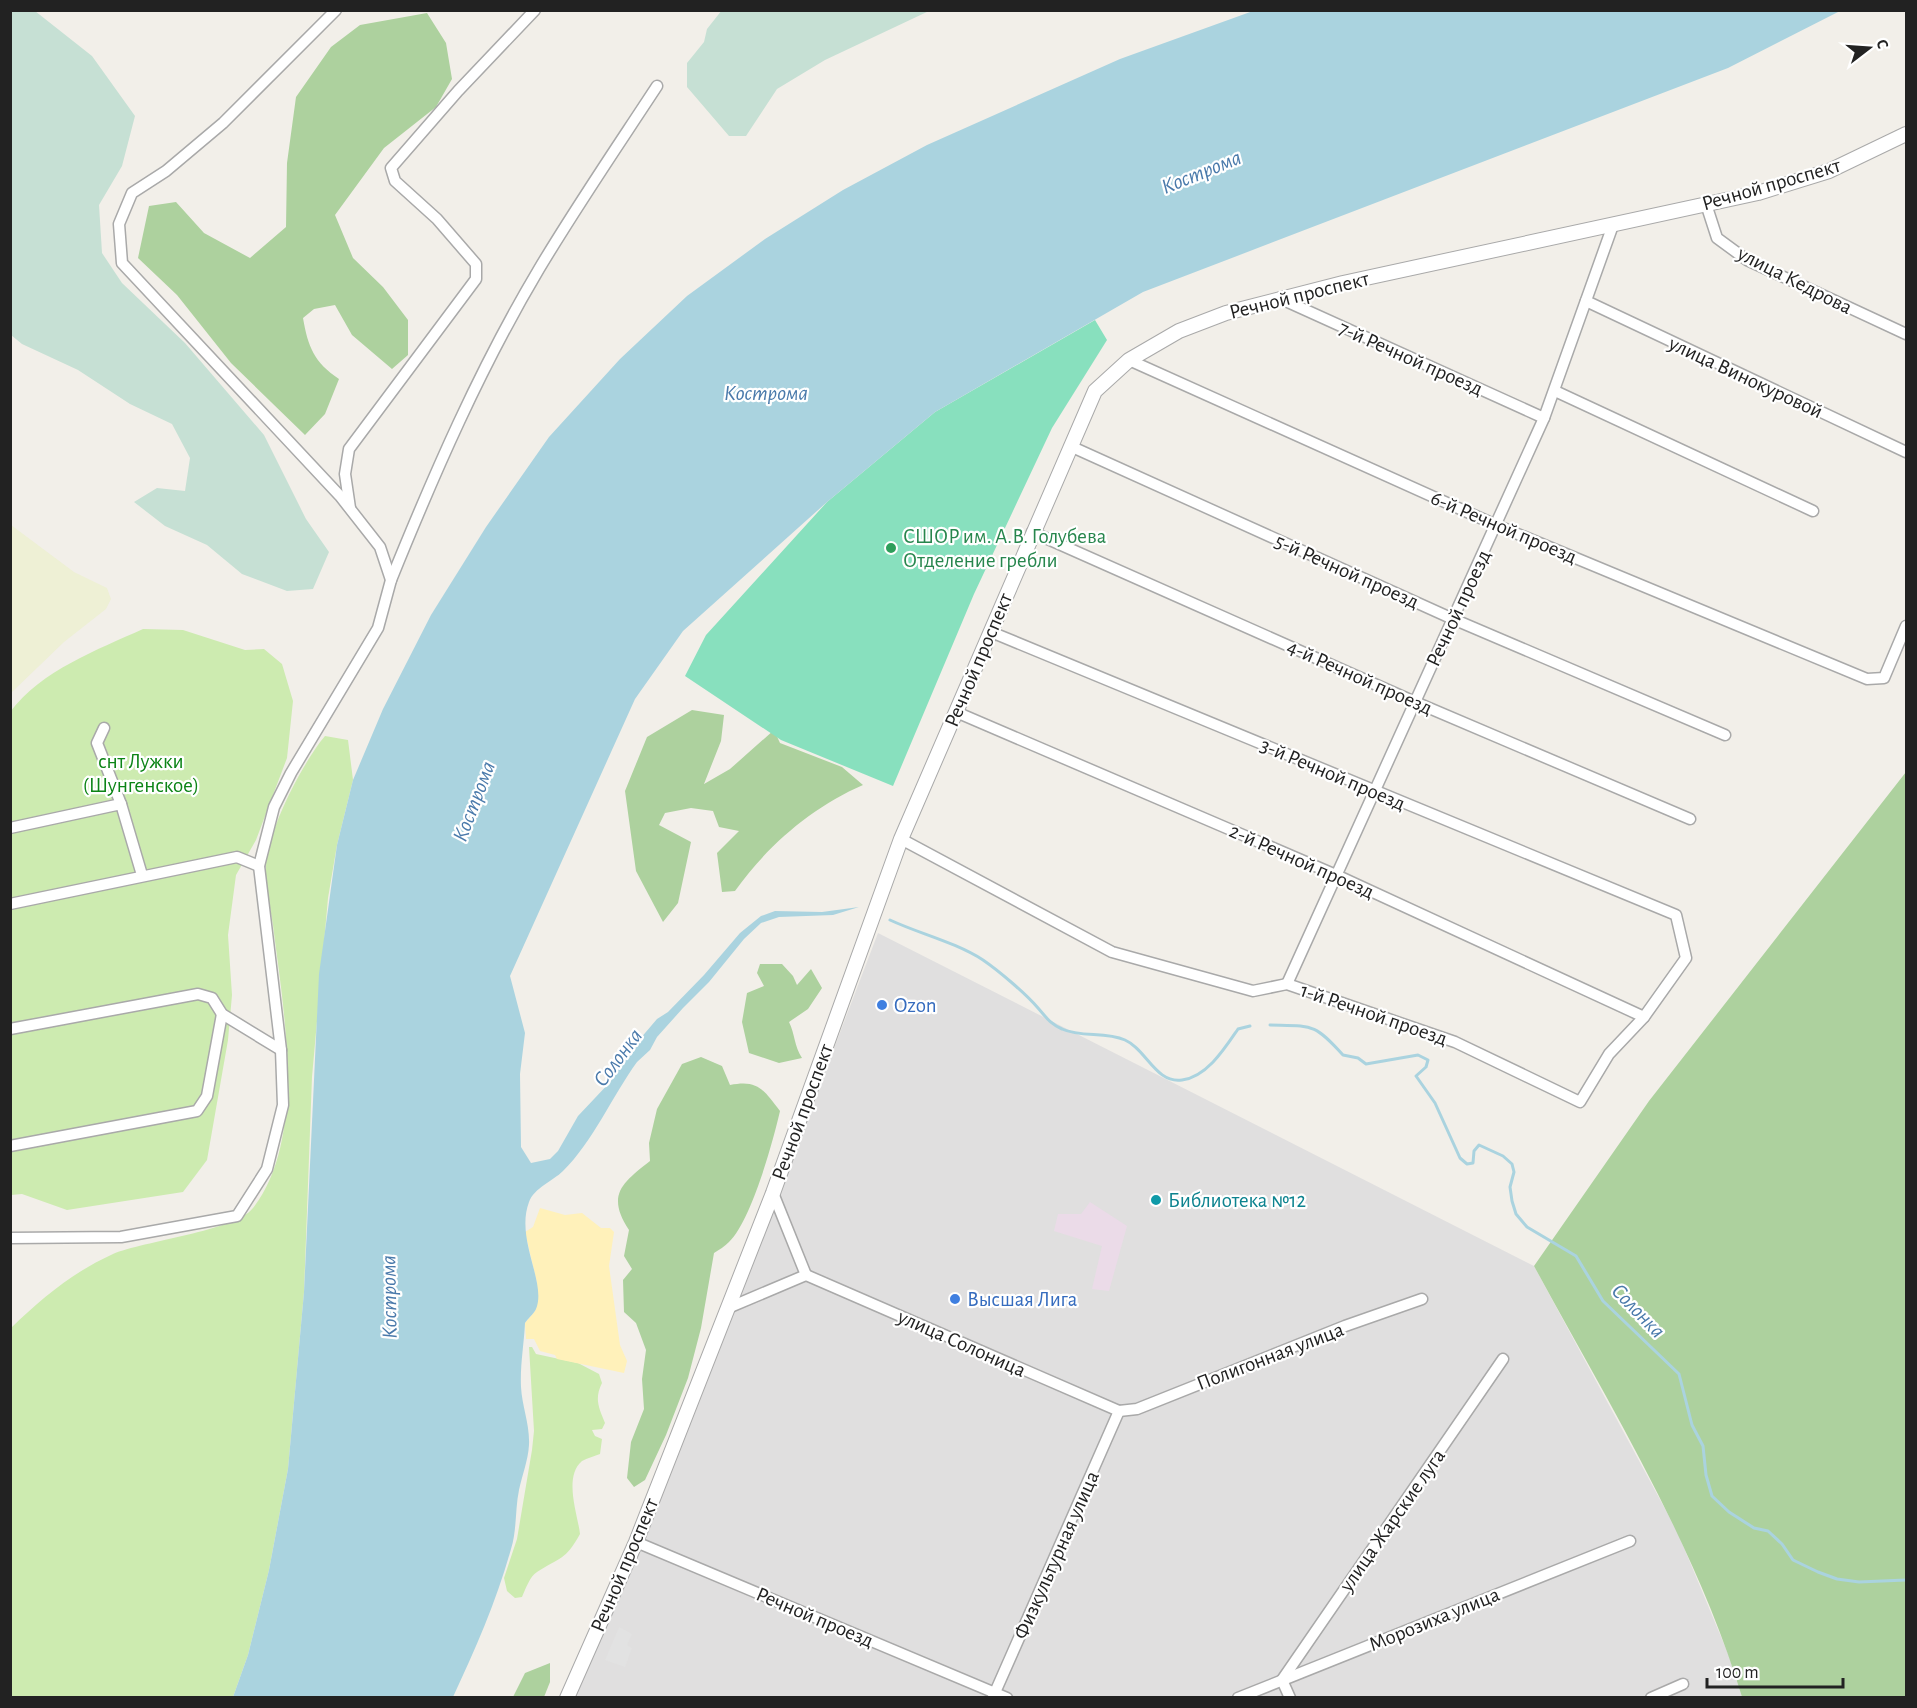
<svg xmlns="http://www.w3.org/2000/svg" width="1917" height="1708" viewBox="0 0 1917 1708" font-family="'Alegreya Sans',sans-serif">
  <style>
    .residential { fill: #e0dfdf }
    .industrial { fill: #ebdbe8 }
    .farmland { fill: #eef0d5 }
    .grass { fill: #cdebb0 }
    .forest { fill: #add19e }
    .wetland { fill: #c6e0d4 }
    .sand { fill: #fff1ba }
    .pitch { fill: #88e0be }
    .parking { fill: #e2e2e2 }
    .water { fill: #aad3df }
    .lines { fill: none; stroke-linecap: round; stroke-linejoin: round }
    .stream { stroke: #aad3df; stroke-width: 3 }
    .minor-casing { stroke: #a9a9a9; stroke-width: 13 }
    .tertiary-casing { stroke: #a9a9a9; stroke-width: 16 }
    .minor { stroke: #fff; stroke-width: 10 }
    .tertiary { stroke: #fff; stroke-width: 14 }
    .leisure-dot { fill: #2e9e5b; stroke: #fff; stroke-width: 2 }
    .shop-dot { fill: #3f7fe0; stroke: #fff; stroke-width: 2 }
    .culture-dot { fill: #0f9aa8; stroke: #fff; stroke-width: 2 }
    .labels { text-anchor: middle; stroke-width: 4.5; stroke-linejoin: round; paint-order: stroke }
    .street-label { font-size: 21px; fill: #222; stroke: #fff }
    .leisure-label { font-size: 21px; fill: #27864d; stroke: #fff; text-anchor: start }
    .park-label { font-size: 21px; fill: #0c8416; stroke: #fff }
    .shop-label { font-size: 21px; fill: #366cbe; stroke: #fff; text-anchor: start }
    .culture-label { font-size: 21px; fill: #0d838f; stroke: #fff; text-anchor: start }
    .water-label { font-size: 22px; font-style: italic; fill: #4a7aab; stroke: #fff }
  </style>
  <rect width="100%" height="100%" fill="#f2efe9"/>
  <path class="residential" d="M 878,933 L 1534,1266 L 1677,1531 L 1729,1656 L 1742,1697 L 572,1698 L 778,1195 Z"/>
  <path class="industrial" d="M 1090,1202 L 1127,1226 L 1109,1291 L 1092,1289 L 1102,1246 L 1054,1231 L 1058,1214 L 1081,1214 Z"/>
  <path class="farmland" d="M 11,525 L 74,572 L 107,588 L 111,599 L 106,609 L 64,642 L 11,693 Z"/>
  <g class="grass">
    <path d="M 143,629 L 183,630 L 245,650 L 264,649 L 282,664 L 293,701 L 287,758 L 256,840 L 236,875 L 228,935 L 232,995 L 228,1040 L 207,1160 L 183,1192 L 67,1210 L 22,1194 L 11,1195 L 10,712 C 42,670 97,650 143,629 Z"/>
    <path d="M 325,736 L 348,740 L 353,780 L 337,845 L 328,898 L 312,1077 L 304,1292 L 288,1469 L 269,1570 L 248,1655 L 233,1697 L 11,1698 L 11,1328 C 42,1298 73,1272 113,1254 C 143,1241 235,1231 253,1208 C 308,1137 283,1007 273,925 C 270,906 265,886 266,867 C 266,833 303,762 325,736 Z"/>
    <path d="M 529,1347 L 532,1347 L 536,1354 L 578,1363 L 599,1374 L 602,1383 C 594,1399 599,1408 605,1423 L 602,1429 L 592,1430 L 595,1436 L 602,1439 L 600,1454 C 595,1456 587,1458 582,1461 C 563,1477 578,1515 580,1534 C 565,1561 560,1557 537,1572 C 530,1576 525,1590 522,1597 L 515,1598 L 507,1591 L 504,1578 L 517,1539 L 532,1450 L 534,1431 Z"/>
  </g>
  <g class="forest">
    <path d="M 427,13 L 446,43 L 452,79 L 436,107 L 384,148 L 335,215 L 353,258 L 383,287 L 408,320 L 408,355 L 392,369 L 352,335 L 335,305 L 314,309 L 303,318 C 308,347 314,362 339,379 L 325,414 L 305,435 L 231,363 L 177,295 L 138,258 L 149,206 L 176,202 L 204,233 L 250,258 L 286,227 L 287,163 L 296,97 L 331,47 L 360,25 Z"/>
    <path d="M 692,710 L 724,715 L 721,741 L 704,784 L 730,769 L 774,730 L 780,743 L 842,767 L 863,785 C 812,807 767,846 735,891 L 722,892 L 717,853 L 739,831 L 719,827 L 713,811 L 691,808 L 665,813 L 659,825 L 691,842 L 678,903 L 663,922 L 636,871 L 625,791 L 647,737 Z"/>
    <path d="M 1906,772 L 1906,1697 L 1742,1697 C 1696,1545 1610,1406 1534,1266 L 1649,1101 Z"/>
    <path d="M 760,964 L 782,964 L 793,976 L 797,985 L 811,969 L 822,988 L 808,1009 L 789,1022 C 795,1034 794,1046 802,1058 L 779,1063 L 749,1053 L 742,1022 L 747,993 L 764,986 L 757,973 Z"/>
    <path d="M 701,1057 L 722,1066 L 730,1085 C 759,1079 764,1091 780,1111 C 773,1142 751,1221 729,1242 C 725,1246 719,1250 714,1253 L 701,1328 L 688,1378 L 666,1435 L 645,1480 L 634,1487 L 627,1478 L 631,1442 L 644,1409 L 642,1379 L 646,1350 L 636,1323 L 624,1312 L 623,1280 L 632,1269 L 624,1256 L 629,1230 C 606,1195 622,1183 650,1161 L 649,1143 L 657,1109 L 682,1064 Z"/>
    <path d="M 550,1663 L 550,1682 L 544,1697 L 513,1697 L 525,1673 Z"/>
  </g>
  <g class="wetland">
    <path d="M 722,10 L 929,10 L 929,11 L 825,60 L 777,89 L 746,136 L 729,136 L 687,87 L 687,63 L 704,42 L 707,29 Z"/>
    <path d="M 10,11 L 35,11 L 92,56 L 135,116 L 122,166 L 99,205 L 102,253 L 122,283 L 185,343 L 264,435 L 306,519 L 329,552 L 313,589 L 287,591 L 242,574 L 207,545 L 165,526 L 134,502 L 157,488 L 185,491 L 190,458 L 172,424 L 130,404 L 78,370 L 22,344 L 11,335 Z"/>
  </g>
  <path class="sand" d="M 540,1208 L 565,1215 L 582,1213 L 601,1228 L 610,1228 L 614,1232 L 609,1266 L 620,1345 L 627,1361 L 624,1373 L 557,1359 L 555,1355 L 540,1351 L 534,1339 L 526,1339 L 525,1323 L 535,1311 L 537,1283 L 525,1232 L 533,1227 Z"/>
  <path class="pitch" d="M 1095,320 L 1107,340 L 1052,428 L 974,594 L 893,786 L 781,740 L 685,676 L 706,635 L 827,502 L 935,412 Z"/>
  <path class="parking" d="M 619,1627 L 632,1634 L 627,1645 L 632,1648 L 625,1667 L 605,1660 Z"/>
  <path class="water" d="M 1253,11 L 1840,11 L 1728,68 L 1143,292 L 935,412 L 827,502 L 683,631 L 635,699 L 510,976 L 525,1033 L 520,1074 L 521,1147 L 531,1163 L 550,1159 L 558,1151 L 578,1116 L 611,1081 L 628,1053 L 657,1019 L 668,1012 L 704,975 L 740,933 L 761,916 L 775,911 L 822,912 L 859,907 L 833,915 L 779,917 L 761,923 L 744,939 L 709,982 L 683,1008 L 657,1037 L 650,1050 L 637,1062 C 613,1095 592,1143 563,1171 C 553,1181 534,1188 529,1202 C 515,1239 547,1283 536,1309 C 534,1314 528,1318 525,1323 C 524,1344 520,1365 521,1387 C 522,1406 530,1425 529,1445 C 528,1461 522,1475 519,1490 C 515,1509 517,1530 511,1549 C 497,1600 475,1650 453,1697 L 233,1697 L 248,1655 L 269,1570 L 288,1469 L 304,1292 L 319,974 L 337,845 L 353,780 L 383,709 L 431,615 L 486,527 L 549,437 L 620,359 L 687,296 L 765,239 L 843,190 L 927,145 L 1120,59 Z"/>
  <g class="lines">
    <g class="stream">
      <path d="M 890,920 C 920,934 955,942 983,960 C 999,971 1025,993 1038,1008 C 1046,1017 1050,1024 1062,1029 C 1082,1038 1105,1031 1125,1040 C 1146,1049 1156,1084 1182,1080 C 1207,1077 1225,1048 1238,1029 L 1250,1026"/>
      <path d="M 1270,1025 C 1313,1026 1314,1023 1343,1055 L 1358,1058 L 1366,1064 L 1418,1055 L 1428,1060 L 1426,1067 L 1416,1076 L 1435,1103 L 1460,1158 L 1467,1164 L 1473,1163 L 1474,1151 L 1479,1145 L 1503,1156 L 1512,1164 L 1514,1172 L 1510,1187 L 1512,1201 L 1516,1214 L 1527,1227 L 1576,1256 L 1603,1301 L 1679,1374 L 1692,1425 L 1703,1446 L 1706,1475 L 1712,1496 L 1729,1512 L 1754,1528 L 1768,1531 L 1782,1544 L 1793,1560 L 1818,1572 L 1837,1579 L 1859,1582 L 1906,1580"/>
    </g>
    <g class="minor-casing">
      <g id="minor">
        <path d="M 1706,204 L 1717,238 L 1747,260 L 1906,334"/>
        <path d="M 1279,298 L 1544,418"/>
        <path d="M 1586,301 L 1906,452"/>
        <path d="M 1129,360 L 1496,525 L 1867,679 L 1884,678 L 1906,626"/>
        <path d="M 1555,391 L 1813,511"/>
        <path d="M 1070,446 L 1453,619 L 1725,735"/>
        <path d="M 350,508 L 345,474 L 349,449 L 476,279 L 476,264 L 437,219 L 395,181 L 391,168 L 458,91 L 535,10"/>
        <path d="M 1032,532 L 1415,702 L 1690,819"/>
        <path d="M 391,580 C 434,474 480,368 539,269 C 576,207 617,147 657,86"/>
        <path d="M 956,712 L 1336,875 L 1644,1017"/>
        <path d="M 104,728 L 97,743 L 121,804"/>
        <path d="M 10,828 L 121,804 L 142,875"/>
        <path d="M 901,839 L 1112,952 L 1253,991 L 1287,984 L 1455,1042 L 1580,1102 L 1609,1054 L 1644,1017 L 1686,958 L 1676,915 L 991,632"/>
        <path d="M 10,904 L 237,857 L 259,866"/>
        <path d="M 1287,984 L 1544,418 L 1613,225"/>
        <path d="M 10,1029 L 198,994 L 212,998 L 222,1014 L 281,1050"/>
        <path d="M 10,1146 L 197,1111 L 207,1096 L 222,1014"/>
        <path d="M 773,1193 L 806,1275"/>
        <path d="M 10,1238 L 121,1237 L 237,1216 L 267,1169 L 283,1105 L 281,1050 L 259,866 L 274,807 L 291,773 L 378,628 L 391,580 L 380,547 L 340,496 L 122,263 L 119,224 L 132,193 L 166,171 L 223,123 L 336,10"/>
        <path d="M 806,1275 L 1119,1411"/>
        <path d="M 728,1308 L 806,1275"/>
        <path d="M 1119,1411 L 1137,1409 L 1345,1326 L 1422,1299"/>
        <path d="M 636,1542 L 1007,1698"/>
        <path d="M 993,1697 L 1119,1411"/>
        <path d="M 1238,1698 L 1630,1541"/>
        <path d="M 1290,1698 L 1282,1680 L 1503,1359"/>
        <path d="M 1651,1698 L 1683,1684"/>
      </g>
    </g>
    <g class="tertiary-casing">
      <path id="tertiary" d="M 567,1698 L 636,1542 L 773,1193 L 901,839 L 1095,391 L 1129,360 L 1179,331 L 1226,313 L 1343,283 L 1758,193 L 1829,171 L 1906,134"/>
    </g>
    <use href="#minor" class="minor"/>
    <use href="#tertiary" class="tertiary"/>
  </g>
  <circle class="leisure-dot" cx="891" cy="548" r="6"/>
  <g class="shop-dot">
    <circle cx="882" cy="1005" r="6"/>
    <circle cx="955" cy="1299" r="6"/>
  </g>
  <circle class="culture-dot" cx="1156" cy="1200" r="6"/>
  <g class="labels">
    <g class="street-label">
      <text transform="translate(1771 184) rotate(-16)" y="7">Речной проспект</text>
      <text transform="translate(1795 280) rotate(27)" y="7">улица Кедрова</text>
      <text transform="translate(1299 295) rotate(-14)" y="7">Речной проспект</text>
      <text transform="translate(1411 358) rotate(24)" y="7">7-й Речной проезд</text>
      <text transform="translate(1746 377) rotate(25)" y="7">улица Винокуровой</text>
      <text transform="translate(1504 527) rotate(23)" y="7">6-й Речной проезд</text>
      <text transform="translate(1347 571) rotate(24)" y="7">5-й Речной проезд</text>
      <text transform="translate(1458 608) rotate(-65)" y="7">Речной проезд</text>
      <text transform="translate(978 660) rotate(-67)" y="7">Речной проспект</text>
      <text transform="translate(1360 677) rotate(24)" y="7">4-й Речной проезд</text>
      <text transform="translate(1333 774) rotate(23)" y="7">3-й Речной проезд</text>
      <text transform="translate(1302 861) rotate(24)" y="7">2-й Речной проезд</text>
      <text transform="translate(1374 1014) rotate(19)" y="7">1-й Речной проезд</text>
      <text transform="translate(802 1112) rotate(-70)" y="7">Речной проспект</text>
      <text transform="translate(962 1343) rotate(24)" y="7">улица Солоница</text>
      <text transform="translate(1270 1356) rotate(-21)" y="7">Полигонная улица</text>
      <text transform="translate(1392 1520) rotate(-55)" y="7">улица Жарские луга</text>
      <text transform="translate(1056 1555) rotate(-66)" y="7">Физкультурная улица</text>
      <text transform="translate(624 1565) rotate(-67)" y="7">Речной проспект</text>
      <text transform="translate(815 1617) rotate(23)" y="7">Речной проезд</text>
      <text transform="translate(1434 1619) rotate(-22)" y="7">Морозиха улица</text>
    </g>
    <g class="leisure-label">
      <text x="903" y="543">СШОР им. А.В. Голубева<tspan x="903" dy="24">Отделение гребли</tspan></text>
    </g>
    <g class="park-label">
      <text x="141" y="768">снт Лужки<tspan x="141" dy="24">(Шунгенское)</tspan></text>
    </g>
    <g class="shop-label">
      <text x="894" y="1012">Ozon</text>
      <text x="967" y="1306">Высшая Лига</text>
    </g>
    <g class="culture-label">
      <text x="1168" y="1207">Библиотека №12</text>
    </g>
    <g class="water-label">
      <text transform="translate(1201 171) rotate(-22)" y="8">Кострома</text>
      <text x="766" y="400">Кострома</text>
      <text transform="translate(473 801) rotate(-69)" y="8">Кострома</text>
      <text transform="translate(617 1057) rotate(-53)" y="8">Солонка</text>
      <text transform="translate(388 1297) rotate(-91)" y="8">Кострома</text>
      <text transform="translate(1639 1310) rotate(46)" y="8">Солонка</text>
    </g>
  </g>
  <rect width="1917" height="1708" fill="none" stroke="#222222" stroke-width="24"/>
  <g transform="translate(1869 48) rotate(73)" stroke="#ffffff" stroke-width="4.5" paint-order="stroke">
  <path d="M0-4.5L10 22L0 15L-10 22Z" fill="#222222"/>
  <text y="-9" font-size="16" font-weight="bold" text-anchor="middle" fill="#222222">С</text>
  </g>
  <path d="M1707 1678v9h136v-9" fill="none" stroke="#222222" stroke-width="3"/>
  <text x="1716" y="1678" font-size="18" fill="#222222" stroke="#ffffff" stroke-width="4.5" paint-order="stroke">100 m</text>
</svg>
